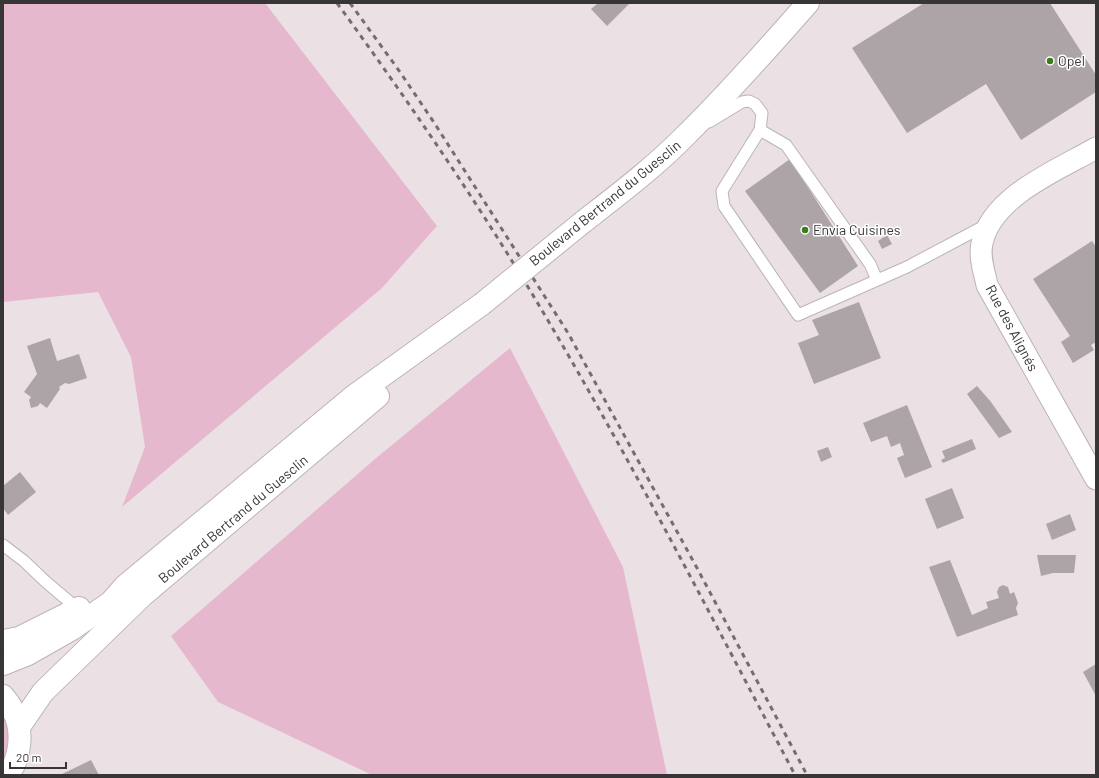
<svg xmlns="http://www.w3.org/2000/svg" width="1099" height="778" viewBox="0 0 1099 778" font-family="Barlow,sans-serif">
  <style>
    .green { fill: #e5b8ce }
    .building { fill: #ada4a8 }
    .lines { fill: none; stroke-linecap: round; stroke-linejoin: round }
    .service-casing { stroke: #bcb3b7; stroke-width: 13 }
    .minor-casing { stroke: #bcb3b7; stroke-width: 23 }
    .primary-casing { stroke: #bcb3b7; stroke-width: 24 }
    .service { stroke: #fff; stroke-width: 11 }
    .minor { stroke: #fff; stroke-width: 21 }
    .primary { stroke: #fff; stroke-width: 22 }
    .rail { stroke: #736e70; stroke-width: 3; stroke-dasharray: 5 5; stroke-linecap: butt }
    .primary-bridge-casing { stroke: #bcb3b7; stroke-width: 24; stroke-linecap: butt }
    .primary-bridge { stroke: #fff; stroke-width: 22 }
    .poi-dot { fill: #3b7c1d; stroke: #fff; stroke-width: 1.5 }
    .labels { text-anchor: middle; stroke-width: 3; stroke-linejoin: round; paint-order: stroke }
    .poi-label { font-size: 14px; fill: #383536; stroke: #fff; text-anchor: start }
    .street-label { font-size: 14px; fill: #383536; stroke: #fff }
  </style>
  <rect width="100%" height="100%" fill="#ebe1e5"/>
  <g class="green">
    <path d="M 3,3 L 265,3 L 437,226 L 382,288 L 122,507 L 145,447 L 131,357 L 98,292 L 3,302 Z"/>
    <path d="M 510,348 L 623,567 L 667,775 L 372,775 L 218,702 L 171,636 L 375,459 Z"/>
    <path d="M 3,716 C 11,731 11,749 3,764 Z"/>
  </g>
  <g class="building">
    <path d="M 598,3 L 630,3 L 607,26 L 591,9 Z"/>
    <path d="M 924,3 L 1050,3 L 1096,75 L 1096,92 L 1021,140 L 986,84 L 907,133 L 852,48 Z"/>
    <path d="M 790,159 L 858,266 L 820,293 L 745,191 Z"/>
    <path d="M 887,235 L 892,244 L 882,249 L 878,241 Z"/>
    <path d="M 1092,241 L 1096,247 L 1096,342 L 1091,345 L 1094,350 L 1073,363 L 1061,342 L 1070,336 L 1033,279 Z"/>
    <path d="M 859,302 L 881,358 L 814,384 L 798,343 L 819,335 L 812,320 Z"/>
    <path d="M 50,338 L 57,361 L 79,354 L 87,378 L 69,384 L 65,383 L 59,387 L 60,389 L 47,408 L 40,403 L 38,406 L 31,408 L 29,400 L 31,397 L 24,392 L 37,374 L 27,346 Z"/>
    <path d="M 977,386 L 991,402 L 1012,432 L 999,438 L 967,394 Z"/>
    <path d="M 907,405 L 932,467 L 905,478 L 897,458 L 904,455 L 900,443 L 891,447 L 887,436 L 871,442 L 863,423 Z"/>
    <path d="M 972,439 L 976,449 L 943,463 L 941,460 L 945,458 L 942,451 Z"/>
    <path d="M 828,447 L 832,457 L 821,462 L 817,451 Z"/>
    <path d="M 20,472 L 36,492 L 8,515 L 3,508 L 3,486 Z"/>
    <path d="M 952,488 L 964,518 L 937,529 L 925,499 Z"/>
    <path d="M 1070,514 L 1076,530 L 1052,540 L 1046,524 Z"/>
    <path d="M 1037,555 L 1076,555 L 1074,573 L 1053,573 L 1041,576 Z"/>
    <path d="M 950,560 L 972,615 L 988,608 L 986,602 L 999,598 L 997,592 L 999,587 L 1003,585 L 1008,587 L 1010,594 L 1014,592 L 1018,603 L 1016,608 L 1018,615 L 957,637 L 929,567 Z"/>
    <path d="M 1096,664 L 1096,696 L 1083,672 Z"/>
    <path d="M 91,760 L 99,775 L 60,775 Z"/>
  </g>
  <g class="lines">
    <g class="service-casing">
      <g id="service">
        <path d="M 709,122 L 742,102 L 749,101 L 755,104 L 762,113 L 760,130 L 722,191 L 724,206 L 798,315 L 907,267 L 988,224"/>
        <path d="M 760,130 L 786,145 L 870,264 L 877,280"/>
        <path d="M 3,545 L 24,561 L 46,582 L 78,609"/>
      </g>
    </g>
    <g class="minor-casing">
      <path id="minor" d="M 1096,148 C 1058,170 992,196 982,243 C 979,257 984,271 987,285 L 1096,479"/>
    </g>
    <g class="primary-casing">
      <g id="primary">
        <path d="M 583,222 C 619,194 656,166 688,133 C 730,92 769,47 808,3"/>
        <path d="M 3,641 L 19,638 L 79,608"/>
        <path d="M 3,664 L 28,654 L 72,629 L 111,602 L 125,586 L 354,396 L 482,304"/>
        <path d="M 3,696 C 6,700 10,704 12,709 C 24,728 21,757 8,775"/>
        <path d="M 19,727 L 43,692 L 143,595 L 378,396"/>
      </g>
    </g>
    <use href="#service" class="service"/>
    <use href="#minor" class="minor"/>
    <use href="#primary" class="primary"/>
    <g class="rail">
      <path d="M 337,3 C 409,102 478,203 540,307 C 631,460 712,618 795,775"/>
      <path d="M 350,3 L 400,72 L 435,124 L 568,333 L 697,568 L 807,775"/>
    </g>
    <g class="primary-bridge-casing">
      <path id="primary-bridge" d="M 482,304 L 583,222"/>
    </g>
    <use href="#primary-bridge" class="primary-bridge"/>
  </g>
  <g class="poi-dot">
    <circle cx="1050" cy="61" r="4"/>
    <circle cx="805" cy="230" r="4"/>
  </g>
  <g class="labels">
    <g class="poi-label">
      <text x="1058" y="66">Opel</text>
      <text x="813" y="235">Envia Cuisines</text>
    </g>
    <g class="street-label">
      <text transform="translate(605 203) rotate(-39)" y="5">Boulevard Bertrand du Guesclin</text>
      <text transform="translate(1012 328) rotate(62)" y="5">Rue des Alignés</text>
      <text transform="translate(233 519) rotate(-40)" y="5">Boulevard Bertrand du Guesclin</text>
    </g>
  </g>
  <rect width="1099" height="778" fill="none" stroke="#383536" stroke-width="8"/>
  <path d="M10 762v6h56v-6" fill="none" stroke="#383536" stroke-width="2"/>
  <text x="16" y="762" font-size="12" fill="#383536" stroke="#ffffff" stroke-width="3" paint-order="stroke">20 m</text>
</svg>
